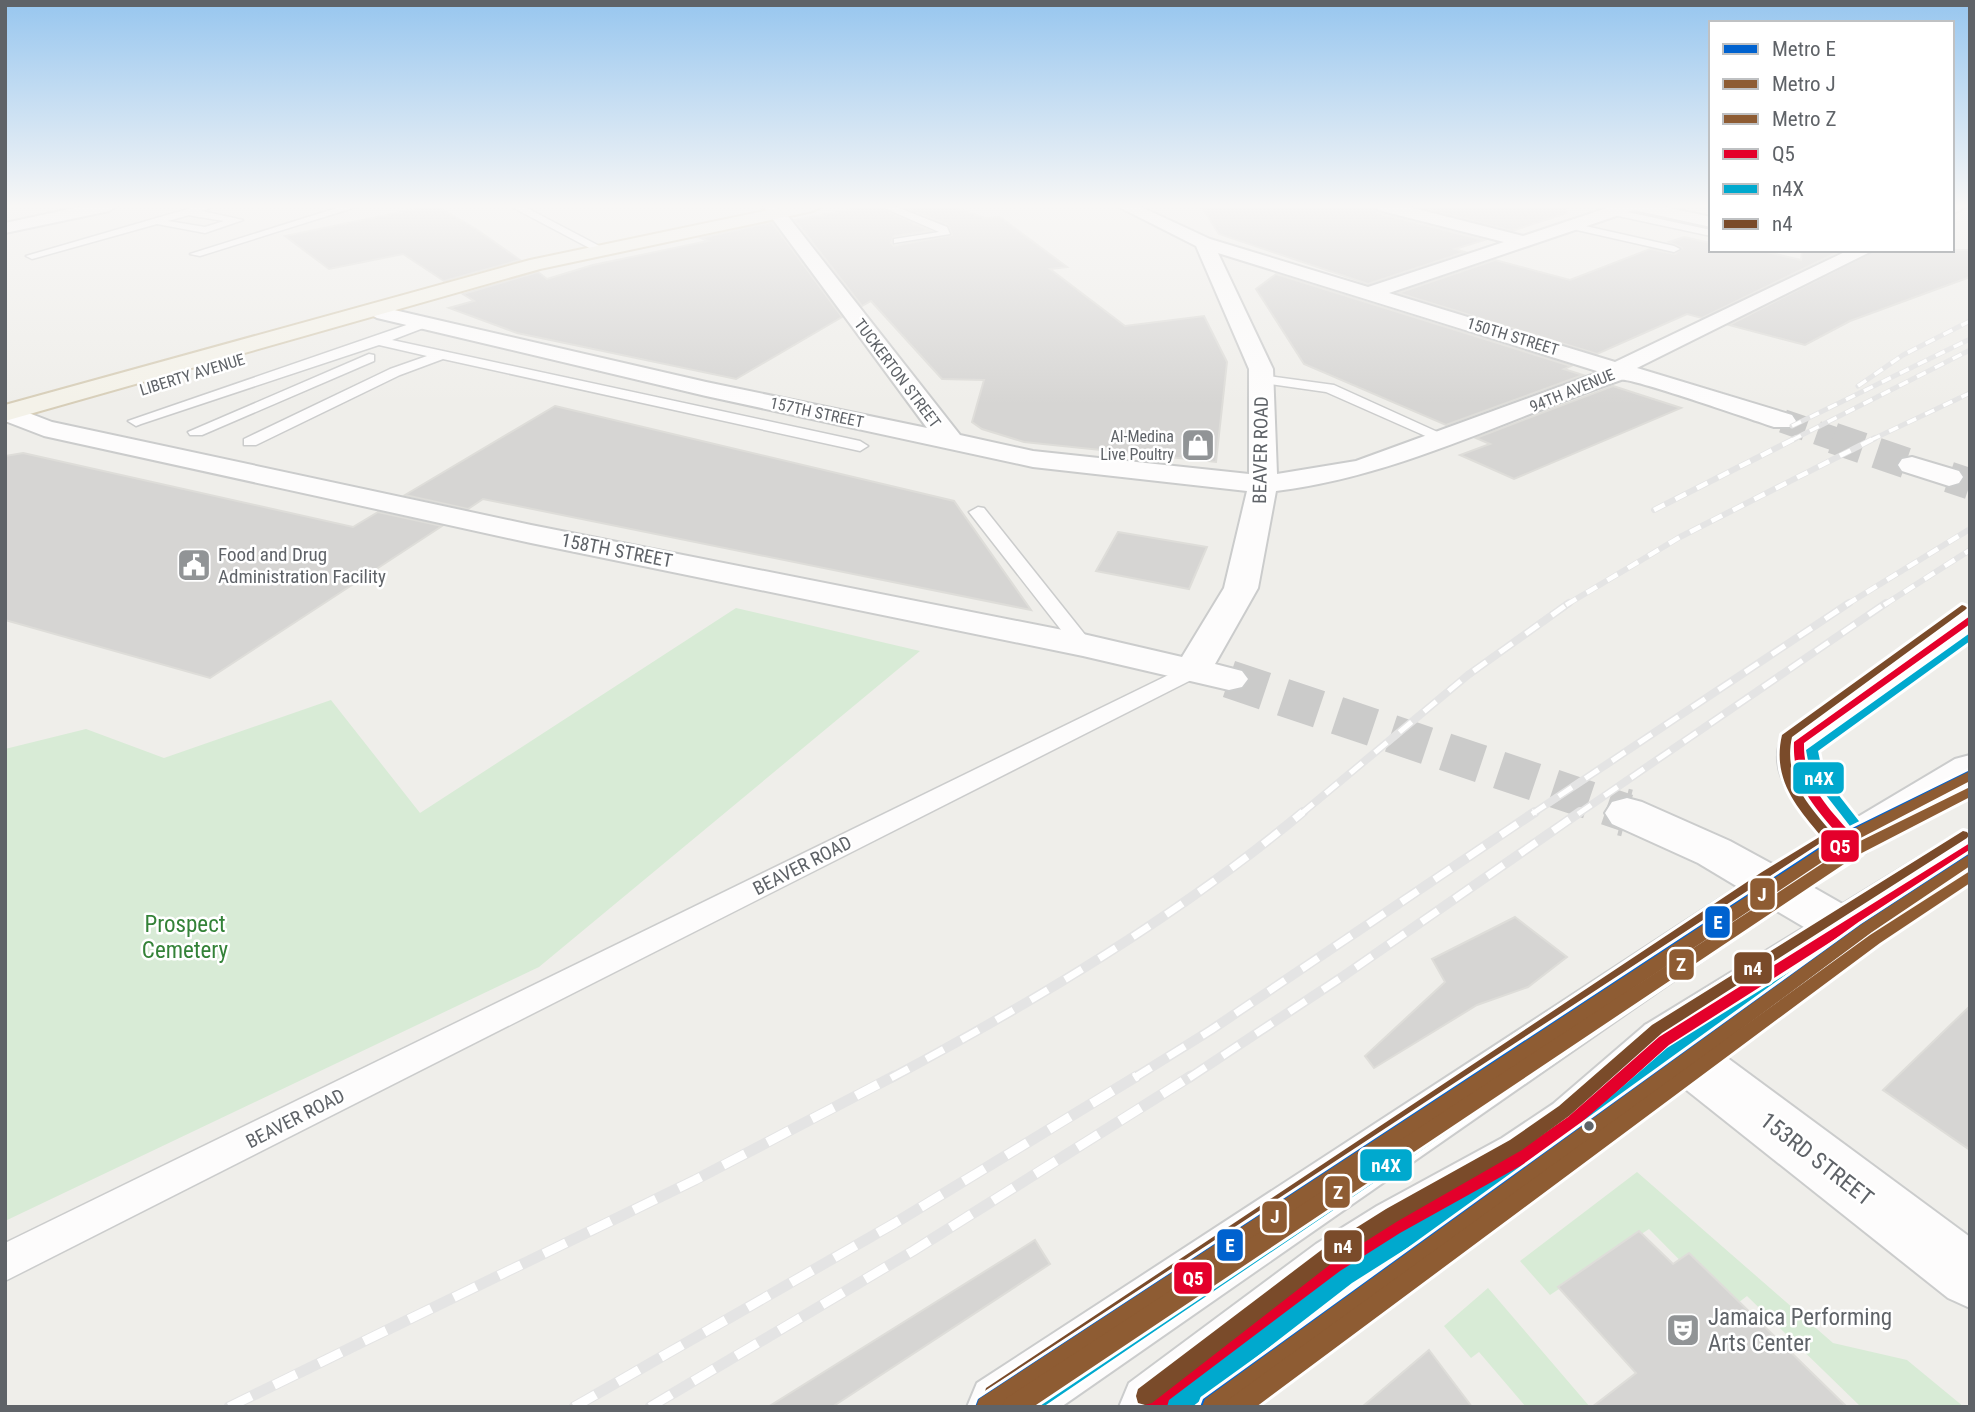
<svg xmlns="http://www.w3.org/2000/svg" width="1975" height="1412" viewBox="0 0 1975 1412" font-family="'Roboto Condensed',sans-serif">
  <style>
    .green { fill: #d8ebd6 }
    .building { fill: #d6d5d3; stroke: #deddd9; stroke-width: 2 }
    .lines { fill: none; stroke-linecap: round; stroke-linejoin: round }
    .minor-tunnel-far3 { stroke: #cbcbca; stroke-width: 24; stroke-dasharray: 24 12; stroke-linecap: butt }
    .minor-tunnel-far2 { stroke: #cbcbca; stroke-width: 31; stroke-dasharray: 31 15; stroke-linecap: butt }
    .minor-tunnel-far1 { stroke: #cbcbca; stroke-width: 38; stroke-dasharray: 38 19; stroke-linecap: butt }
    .minor-tunnel { stroke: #cbcbca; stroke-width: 48; stroke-dasharray: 48 24; stroke-linecap: butt }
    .service-casing { stroke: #cbcccc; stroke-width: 3 }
    .minor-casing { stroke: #cbcccc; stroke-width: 4 }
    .tertiary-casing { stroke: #cbcccc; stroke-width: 4 }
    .primary-casing { stroke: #d7ceb8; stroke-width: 4 }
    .service { fill: #fdfcfc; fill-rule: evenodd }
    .minor { fill: #fdfcfc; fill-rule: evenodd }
    .tertiary { fill: #fdfcfc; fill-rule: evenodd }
    .primary { fill: #f4f2e9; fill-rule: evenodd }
    .rail-far4-casing { stroke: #e4e4e4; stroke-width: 5 }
    .rail-far3-casing { stroke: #e4e4e4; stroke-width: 6 }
    .rail-far2-casing { stroke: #e4e4e4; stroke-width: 8 }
    .rail-far1-casing { stroke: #e4e4e4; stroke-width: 10 }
    .rail-casing { stroke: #e4e4e4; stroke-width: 11 }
    .rail-far4 { stroke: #fff; stroke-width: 3.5; stroke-dasharray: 10; stroke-linecap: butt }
    .rail-far3 { stroke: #fff; stroke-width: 4.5; stroke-dasharray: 12; stroke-linecap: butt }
    .rail-far2 { stroke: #fff; stroke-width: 5; stroke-dasharray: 16; stroke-linecap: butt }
    .rail-far1 { stroke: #fff; stroke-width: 7; stroke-dasharray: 20; stroke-linecap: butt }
    .rail { stroke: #fff; stroke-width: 9; stroke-dasharray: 25; stroke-linecap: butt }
    .bus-1-casing { stroke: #fff; stroke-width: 6 }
    .bus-2-casing { stroke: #fff; stroke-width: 6 }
    .bus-3-casing { stroke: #fff; stroke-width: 6 }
    .bus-1 { fill: #e4002b; fill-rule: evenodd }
    .bus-2 { fill: #00a9ce; fill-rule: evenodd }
    .bus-3 { fill: #7a4b2a; fill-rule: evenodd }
    .metro-1-casing { stroke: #fff; stroke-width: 6 }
    .metro-2-casing { stroke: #fff; stroke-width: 6 }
    .metro-3-casing { stroke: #fff; stroke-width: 6 }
    .metro-1 { fill: #0062cf; fill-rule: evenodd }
    .metro-2 { fill: #8e5c33; fill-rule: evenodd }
    .metro-3 { fill: #8e5c33; fill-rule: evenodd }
    .bus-dot { fill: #5f6368; stroke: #fff; stroke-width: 2.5 }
    .labels { text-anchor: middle; stroke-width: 5; stroke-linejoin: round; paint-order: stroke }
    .far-street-label { font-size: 16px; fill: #5f6368; stroke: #fff }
    .far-poi-label { font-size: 16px; fill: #5f6368; stroke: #fff; text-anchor: end }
    .street-label { font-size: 19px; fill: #5f6368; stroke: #fff }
    .poi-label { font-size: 19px; fill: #5f6368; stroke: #fff; text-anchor: start }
    .near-park-label { font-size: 23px; fill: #348238; stroke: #fff }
    .near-street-label { font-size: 23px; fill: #5f6368; stroke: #fff }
    .near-poi-label { font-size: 23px; fill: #5f6368; stroke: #fff; text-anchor: start }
    .line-badge { stroke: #fff; stroke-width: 2.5 }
    .badge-label { font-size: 19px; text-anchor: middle; font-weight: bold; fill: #fff }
  </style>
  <rect width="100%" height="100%" fill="#efeeea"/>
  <g class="green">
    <path d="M 736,608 L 920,651 L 539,967 L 5,1221 L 5,749 L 86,729 L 164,758 L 331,700 L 420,813 Z"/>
    <path d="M 1637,1172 L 1833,1343 L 1907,1360 L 1964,1407 L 1861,1407 L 1747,1296 L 1729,1310 L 1649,1229 L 1550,1295 L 1520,1261 Z"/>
    <path d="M 1488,1288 L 1590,1407 L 1526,1407 L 1479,1352 L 1471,1358 L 1444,1326 Z"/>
  </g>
  <g class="building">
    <path d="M 430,206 L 437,206 L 476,229 L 520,260 L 444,281 L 403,254 L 329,269 L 285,236 Z"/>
    <path d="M 869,206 L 878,206 L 930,231 L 894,236 L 891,243 L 894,246 L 952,235 L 948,225 L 902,206 L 950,206 L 985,218 L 1000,217 L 1067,267 L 1050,269 L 1125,326 L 1204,316 L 1227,362 L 1216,462 L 1024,442 L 982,429 L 972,422 L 984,380 L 942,379 L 871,301 L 862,306 L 795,220 Z"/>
    <path d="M 1201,206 L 1374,206 L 1377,213 L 1484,240 L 1455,249 L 1465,252 L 1368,284 L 1219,234 Z"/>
    <path d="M 1416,206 L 1566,206 L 1567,213 L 1512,231 Z"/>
    <path d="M 772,222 L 842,317 L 736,379 L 517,333 L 449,308 L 474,301 L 463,294 L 538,272 L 547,279 L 593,265 L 708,241 L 701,238 Z"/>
    <path d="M 1684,237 L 1711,243 L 1711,250 L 1758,250 L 1801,260 L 1802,250 L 1842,250 L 1702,318 L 1687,314 L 1597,354 L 1398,293 L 1495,260 L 1570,280 L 1650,249 L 1675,254 L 1682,248 L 1669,242 Z"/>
    <path d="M 1876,250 L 1970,250 L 1970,277 L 1850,321 L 1805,345 L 1729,325 Z"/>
    <path d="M 1276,274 L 1571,366 L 1564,369 L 1583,375 L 1446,425 L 1304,364 L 1256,289 Z"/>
    <path d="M 1613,386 L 1681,408 L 1514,479 L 1460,455 L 1490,444 L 1476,438 Z"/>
    <path d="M 555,406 L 954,501 L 1031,610 L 483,499 L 468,509 L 405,495 Z"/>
    <path d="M 23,453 L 353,527 L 378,512 L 442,526 L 210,678 L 5,620 L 5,456 Z"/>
    <path d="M 1118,532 L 1207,547 L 1189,589 L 1096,571 Z"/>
    <path d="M 1515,917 L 1567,957 L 1528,987 L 1477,1005 L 1374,1068 L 1365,1056 L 1445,982 L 1432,959 Z"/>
    <path d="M 1970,1006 L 1970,1150 L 1883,1090 Z"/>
    <path d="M 1639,1231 L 1673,1264 L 1689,1253 L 1847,1407 L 1592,1407 L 1636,1373 L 1558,1287 Z"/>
    <path d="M 1035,1240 L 1050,1264 L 832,1407 L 768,1407 Z"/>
    <path d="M 1429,1350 L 1472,1407 L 1362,1407 Z"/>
  </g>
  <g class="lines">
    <path class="minor-tunnel-far3" d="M 1783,421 L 1838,440"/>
    <g class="minor-tunnel-far2">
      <path d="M 1833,438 L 1912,465"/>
      <path d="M 1949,477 L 1970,484"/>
    </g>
    <path class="minor-tunnel-far1" d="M 1229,679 L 1627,813"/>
    <path class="minor-tunnel" d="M 1623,812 L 1627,813"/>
    <g class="service-casing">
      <g id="service">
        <path d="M 198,206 L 215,206 L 202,211 L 243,220 L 205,233 L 157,224 L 32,259 L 26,256 ZM 189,215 L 193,216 L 224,221 L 205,227 L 168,221 Z"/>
        <path d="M 343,206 L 359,206 L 200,256 L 190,254 Z"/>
        <path d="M 510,206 L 523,206 L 607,250 L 597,252 Z"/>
        <path d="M 880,206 L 894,206 L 947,227 L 950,234 L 894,243 L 894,239 L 939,232 Z"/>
        <path d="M 1613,209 L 1711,230 L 1711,236 L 1609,214 Z"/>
        <path d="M 1572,223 L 1674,246 L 1680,249 L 1674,252 L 1568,228 L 1567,226 Z"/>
        <path d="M 421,320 L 426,321 L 426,327 L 392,340 L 860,441 L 868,446 L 860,451 L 443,359 L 400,375 L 256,445 L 244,445 L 244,439 L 390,369 L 427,356 L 379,345 L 141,424 L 136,426 L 128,421 Z"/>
        <path d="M 369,354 L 374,355 L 374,361 L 202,435 L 190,435 L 188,432 Z"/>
        <path d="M 1261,375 L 1334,385 L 1453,439 L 1451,442 L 1439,442 L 1326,392 L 1256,382 L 1254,379 Z"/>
        <path d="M 978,507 L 984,508 L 1090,641 L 1094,645 L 1090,649 L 1076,649 L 969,512 Z"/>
        <path d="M 1193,663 L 1201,665 L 1204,670 L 1201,675 L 5,1281 L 5,1243 Z"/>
      </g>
    </g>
    <g class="minor-casing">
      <g id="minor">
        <path d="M 84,206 L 117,206 L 109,211 L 5,233 L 5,223 Z"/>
        <path d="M 763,206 L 780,206 L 960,435 L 1033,451 L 1249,474 L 1249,369 L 1196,246 L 1117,206 L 1139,206 L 1210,239 L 1368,287 L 1504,242 L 1378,210 L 1376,206 L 1405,206 L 1523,236 L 1613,206 L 1661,206 L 1711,217 L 1711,227 L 1634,210 L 1389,293 L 1615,362 L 1849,250 L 1874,250 L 1637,368 L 1792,415 L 1796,421 L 1792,427 L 1774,427 C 1755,421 1630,377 1621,380 C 1506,419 1398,476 1276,491 L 1258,588 L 1215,664 L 1242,671 L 1248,679 L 1242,687 L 1229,690 L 1083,656 L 531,543 L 44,436 L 5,421 L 5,406 L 8,405 L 52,422 L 531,525 L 1083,634 L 1182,657 L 1224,588 L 1247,491 L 1033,467 L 706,396 L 377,318 L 366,312 L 377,306 L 706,382 L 927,428 ZM 1218,253 L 1600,372 L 1356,461 L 1277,474 L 1273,369 Z"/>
        <path d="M 1952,206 L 1967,206 L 1952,214 Z"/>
        <path d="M 1912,457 L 1959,471 L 1963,477 L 1959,483 L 1949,486 L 1902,471 L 1898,465 L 1902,459 Z"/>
        <path d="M 1970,609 L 1970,636 L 1818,747 C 1815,777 1837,798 1856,818 L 1955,759 L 1970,755 L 1970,788 L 1811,886 L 1860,914 L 1867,927 L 1860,940 L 1843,946 L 1826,940 L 1775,910 L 1061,1407 L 967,1407 L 977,1383 L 1738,887 L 1698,863 L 1612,824 L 1605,813 L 1612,802 L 1627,798 L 1642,802 L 1730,841 L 1774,865 L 1823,837 C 1800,810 1762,769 1785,733 L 1958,612 Z"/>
        <path d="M 1664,1018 L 1683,1025 L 1970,1237 L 1970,1308 L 1948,1298 L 1645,1057 L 1637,1041 L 1645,1025 Z"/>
      </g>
    </g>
    <g class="tertiary-casing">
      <path id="tertiary" d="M 1970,831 L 1970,869 L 1683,1057 L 1593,1140 L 1544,1176 L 1421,1248 L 1360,1288 L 1209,1407 L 1119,1407 L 1129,1383 L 1316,1244 L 1377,1206 L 1502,1138 L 1553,1104 L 1645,1025 L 1954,836 Z"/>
    </g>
    <g class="primary-casing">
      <path id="primary" d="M 788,206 L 821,206 L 813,211 L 540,269 L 5,421 L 5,405 L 530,260 Z"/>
    </g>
    <use href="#service" class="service"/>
    <use href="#minor" class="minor"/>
    <use href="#tertiary" class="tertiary"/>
    <use href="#primary" class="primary"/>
    <g class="rail-far4-casing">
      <g id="rail-far4">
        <path d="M 1858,386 L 1903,355 L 1970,321"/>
        <path d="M 1792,426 L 1970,339"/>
        <path d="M 1792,440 L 1970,350"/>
        <path d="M 1871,440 L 1970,393"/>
      </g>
    </g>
    <g class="rail-far3-casing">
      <g id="rail-far3">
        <path d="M 1654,510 L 1796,438"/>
        <path d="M 1566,605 L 1680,537 L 1875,438"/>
        <path d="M 1846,605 L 1970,529"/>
        <path d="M 1884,605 L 1970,550"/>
      </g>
    </g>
    <g class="rail-far2-casing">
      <g id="rail-far2">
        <path d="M 1301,814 L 1468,675 L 1569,603"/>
        <path d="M 1532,814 L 1849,603"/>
        <path d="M 1578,814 L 1886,603"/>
      </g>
    </g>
    <g class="rail-far1-casing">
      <g id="rail-far1">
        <path d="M 891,1078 C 1035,1001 1177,917 1303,812"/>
        <path d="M 1134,1078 L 1211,1030 L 1535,812"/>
        <path d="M 1189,1078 L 1342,977 L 1580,812"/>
      </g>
    </g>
    <g class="rail-casing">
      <g id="rail">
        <path d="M 229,1407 L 695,1180 L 894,1076"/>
        <path d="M 574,1407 L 895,1223 L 1137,1076"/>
        <path d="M 650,1407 L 913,1251 L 1191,1076"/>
      </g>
    </g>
    <use href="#rail-far4" class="rail-far4"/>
    <use href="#rail-far3" class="rail-far3"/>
    <use href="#rail-far2" class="rail-far2"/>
    <use href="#rail-far1" class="rail-far1"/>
    <use href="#rail" class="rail"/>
    <g class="bus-1-casing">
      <g id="bus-1">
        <path d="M 1970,616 L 1970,624 L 1804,743 C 1803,785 1829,808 1854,837 L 1856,840 L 1854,843 L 1778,890 L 1018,1407 L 992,1407 L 994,1400 L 1770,884 L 1842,839 C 1816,809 1792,785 1794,742 Z"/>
        <path d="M 1970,843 L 1970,853 L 1669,1045 L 1578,1127 L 1529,1162 L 1405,1233 L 1344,1272 L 1169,1407 L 1144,1407 L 1146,1400 L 1332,1260 L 1393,1221 L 1517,1152 L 1568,1117 L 1659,1037 Z"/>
      </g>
    </g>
    <g class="bus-2-casing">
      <g id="bus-2">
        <path d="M 1970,633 L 1970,641 L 1818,751 L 1823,775 L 1869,834 L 1870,843 L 1862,854 L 1787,902 L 1043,1407 L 1017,1407 L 1019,1400 L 1777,896 L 1854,848 L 1858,842 L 1857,835 L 1811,776 L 1806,750 Z"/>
        <path d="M 1970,860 L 1970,870 L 1677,1056 L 1587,1138 L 1536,1174 L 1412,1245 L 1352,1283 L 1192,1407 L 1167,1407 L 1169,1400 L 1340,1271 L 1400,1233 L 1524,1164 L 1575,1128 L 1667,1048 Z"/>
      </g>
    </g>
    <g class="bus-3-casing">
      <g id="bus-3">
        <path d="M 1962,605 L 1965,606 L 1967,608 L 1965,610 L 1792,737 C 1783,778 1808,805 1833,834 L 1835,837 L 1833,840 L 1770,878 L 1000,1402 L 993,1404 L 986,1402 L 984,1395 L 986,1388 L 1762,872 L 1821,836 C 1795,805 1772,778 1782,735 Z"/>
        <path d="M 1963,831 L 1967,832 L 1969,835 L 1967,838 L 1662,1033 L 1569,1116 L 1522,1150 L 1398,1221 L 1336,1260 L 1152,1403 L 1145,1405 L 1138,1403 L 1136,1396 L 1138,1389 L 1324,1248 L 1386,1209 L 1510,1140 L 1559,1106 L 1652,1025 Z"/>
      </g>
    </g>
    <use href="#bus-1" class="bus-1"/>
    <use href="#bus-2" class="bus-2"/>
    <use href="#bus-3" class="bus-3"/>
    <g class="metro-1-casing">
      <g id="metro-1">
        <path d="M 1970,770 L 1970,780 L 1848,843 L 1006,1407 L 975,1407 L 978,1399 L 1838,835 Z"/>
        <path d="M 1970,853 L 1970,865 L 1871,932 L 1230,1407 L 1200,1407 L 1203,1399 L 1861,924 Z"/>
      </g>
    </g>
    <g class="metro-2-casing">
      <g id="metro-2">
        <path d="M 1970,771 L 1970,781 L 1849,844 L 1007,1407 L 976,1407 L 979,1399 L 1839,836 Z"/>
        <path d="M 1970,854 L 1970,866 L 1872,932 L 1232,1407 L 1202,1407 L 1205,1399 L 1862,924 Z"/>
      </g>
    </g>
    <g class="metro-3-casing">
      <g id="metro-3">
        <path d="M 1970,787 L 1970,797 L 1856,856 L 1033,1407 L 1002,1407 L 1005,1399 L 1846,848 Z"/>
        <path d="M 1970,871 L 1970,883 L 1880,943 L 1256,1407 L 1226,1407 L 1229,1399 L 1870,935 Z"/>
      </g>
    </g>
    <use href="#metro-1" class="metro-1"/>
    <use href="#metro-2" class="metro-2"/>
    <use href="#metro-3" class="metro-3"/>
  </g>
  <linearGradient id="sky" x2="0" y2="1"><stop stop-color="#97c6ef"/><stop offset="0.51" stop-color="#f8f7f6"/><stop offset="1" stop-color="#f8f7f6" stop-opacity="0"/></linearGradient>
  <rect width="1975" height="404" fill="url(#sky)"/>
  <defs>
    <g id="shop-square" transform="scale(1.75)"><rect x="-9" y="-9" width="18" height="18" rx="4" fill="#919496" stroke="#fff"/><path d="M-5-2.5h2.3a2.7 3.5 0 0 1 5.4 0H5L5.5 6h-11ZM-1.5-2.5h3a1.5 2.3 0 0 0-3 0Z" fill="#fff"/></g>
    <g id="civic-square" transform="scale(1.75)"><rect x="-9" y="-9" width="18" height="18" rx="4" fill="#919496" stroke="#fff"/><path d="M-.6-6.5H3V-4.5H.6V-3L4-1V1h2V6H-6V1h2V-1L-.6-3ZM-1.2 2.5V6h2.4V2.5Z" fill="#fff"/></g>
    <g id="theatre-square" transform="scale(1.75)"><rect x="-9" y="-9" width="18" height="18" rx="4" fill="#919496" stroke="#fff"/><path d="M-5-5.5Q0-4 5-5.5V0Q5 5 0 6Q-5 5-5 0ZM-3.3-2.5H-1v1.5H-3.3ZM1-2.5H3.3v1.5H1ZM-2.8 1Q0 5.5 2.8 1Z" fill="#fff"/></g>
  </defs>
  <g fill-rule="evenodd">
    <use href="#shop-square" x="1198" y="445"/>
    <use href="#civic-square" x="194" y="565"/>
    <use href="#theatre-square" x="1683" y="1330"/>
  </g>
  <circle class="bus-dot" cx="1589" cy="1126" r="6"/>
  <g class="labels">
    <g class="far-street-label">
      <text transform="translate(1513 336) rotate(17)" y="6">150TH STREET</text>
      <text transform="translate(898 373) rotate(53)" y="6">TUCKERTON STREET</text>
      <text transform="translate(192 374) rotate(-17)" y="6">LIBERTY AVENUE</text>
      <text transform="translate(1572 390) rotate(-22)" y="6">94TH AVENUE</text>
      <text transform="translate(817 412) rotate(12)" y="6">157TH STREET</text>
    </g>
    <g class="far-poi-label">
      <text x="1174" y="442">Al-Medina<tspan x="1174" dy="18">Live Poultry</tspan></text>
    </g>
    <g class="street-label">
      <text transform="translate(1260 450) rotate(-89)" y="7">BEAVER ROAD</text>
      <text transform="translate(617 550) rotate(11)" y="7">158TH STREET</text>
      <text transform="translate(802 865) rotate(-27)" y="7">BEAVER ROAD</text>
      <text transform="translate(295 1118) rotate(-27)" y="7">BEAVER ROAD</text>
    </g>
    <g class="poi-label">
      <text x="218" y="561">Food and Drug<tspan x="218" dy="22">Administration Facility</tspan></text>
    </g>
    <g class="near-park-label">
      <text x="185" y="932">Prospect<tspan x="185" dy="26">Cemetery</tspan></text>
    </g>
    <g class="near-street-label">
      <text transform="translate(1817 1159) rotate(38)" y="8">153RD STREET</text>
    </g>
    <g class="near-poi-label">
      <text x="1708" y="1325">Jamaica Performing<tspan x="1708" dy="26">Arts Center</tspan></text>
    </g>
  </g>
  <g class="line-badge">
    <rect x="1792" y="761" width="53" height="34" rx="7" fill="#00a9ce"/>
    <rect x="1820" y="829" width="40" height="34" rx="7" fill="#e4002b"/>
    <rect x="1749" y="877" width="27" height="34" rx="7" fill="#8e5c33"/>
    <rect x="1704" y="905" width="27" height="34" rx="7" fill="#0062cf"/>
    <rect x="1668" y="948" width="27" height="33" rx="7" fill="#8e5c33"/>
    <rect x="1733" y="951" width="40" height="34" rx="7" fill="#7a4b2a"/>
    <rect x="1359" y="1148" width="54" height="34" rx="7" fill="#00a9ce"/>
    <rect x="1324" y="1175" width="27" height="34" rx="7" fill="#8e5c33"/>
    <rect x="1261" y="1200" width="27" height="34" rx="7" fill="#8e5c33"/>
    <rect x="1216" y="1228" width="28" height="34" rx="7" fill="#0062cf"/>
    <rect x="1323" y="1229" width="40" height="34" rx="7" fill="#7a4b2a"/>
    <rect x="1173" y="1261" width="40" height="34" rx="7" fill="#e4002b"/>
  </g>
  <g class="badge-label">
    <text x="1819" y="785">n4X</text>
    <text x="1840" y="853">Q5</text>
    <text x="1762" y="901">J</text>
    <text x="1718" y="929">E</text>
    <text x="1681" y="971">Z</text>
    <text x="1753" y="975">n4</text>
    <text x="1386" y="1172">n4X</text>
    <text x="1338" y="1199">Z</text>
    <text x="1275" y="1223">J</text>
    <text x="1230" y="1252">E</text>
    <text x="1343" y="1253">n4</text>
    <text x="1193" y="1285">Q5</text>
  </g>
  <rect width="1975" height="1412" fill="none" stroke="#5f6368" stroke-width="14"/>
  <rect x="1709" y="21" width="245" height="231" fill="#ffffff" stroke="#bfc1c3" stroke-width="2"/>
  <rect x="1723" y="44" width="35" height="10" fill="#0062cf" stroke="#bfc1c3" stroke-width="2"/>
  <text x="1772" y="56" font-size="21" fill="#5f6368">Metro E</text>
  <rect x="1723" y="79" width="35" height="10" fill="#8e5c33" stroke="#bfc1c3" stroke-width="2"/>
  <text x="1772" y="91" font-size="21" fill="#5f6368">Metro J</text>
  <rect x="1723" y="114" width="35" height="10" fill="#8e5c33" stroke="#bfc1c3" stroke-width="2"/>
  <text x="1772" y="126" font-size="21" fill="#5f6368">Metro Z</text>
  <rect x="1723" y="149" width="35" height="10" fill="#e4002b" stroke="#bfc1c3" stroke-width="2"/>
  <text x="1772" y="161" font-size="21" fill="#5f6368">Q5</text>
  <rect x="1723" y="184" width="35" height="10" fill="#00a9ce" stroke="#bfc1c3" stroke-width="2"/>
  <text x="1772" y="196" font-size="21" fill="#5f6368">n4X</text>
  <rect x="1723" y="219" width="35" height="10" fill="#7a4b2a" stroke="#bfc1c3" stroke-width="2"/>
  <text x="1772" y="231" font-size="21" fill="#5f6368">n4</text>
</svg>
